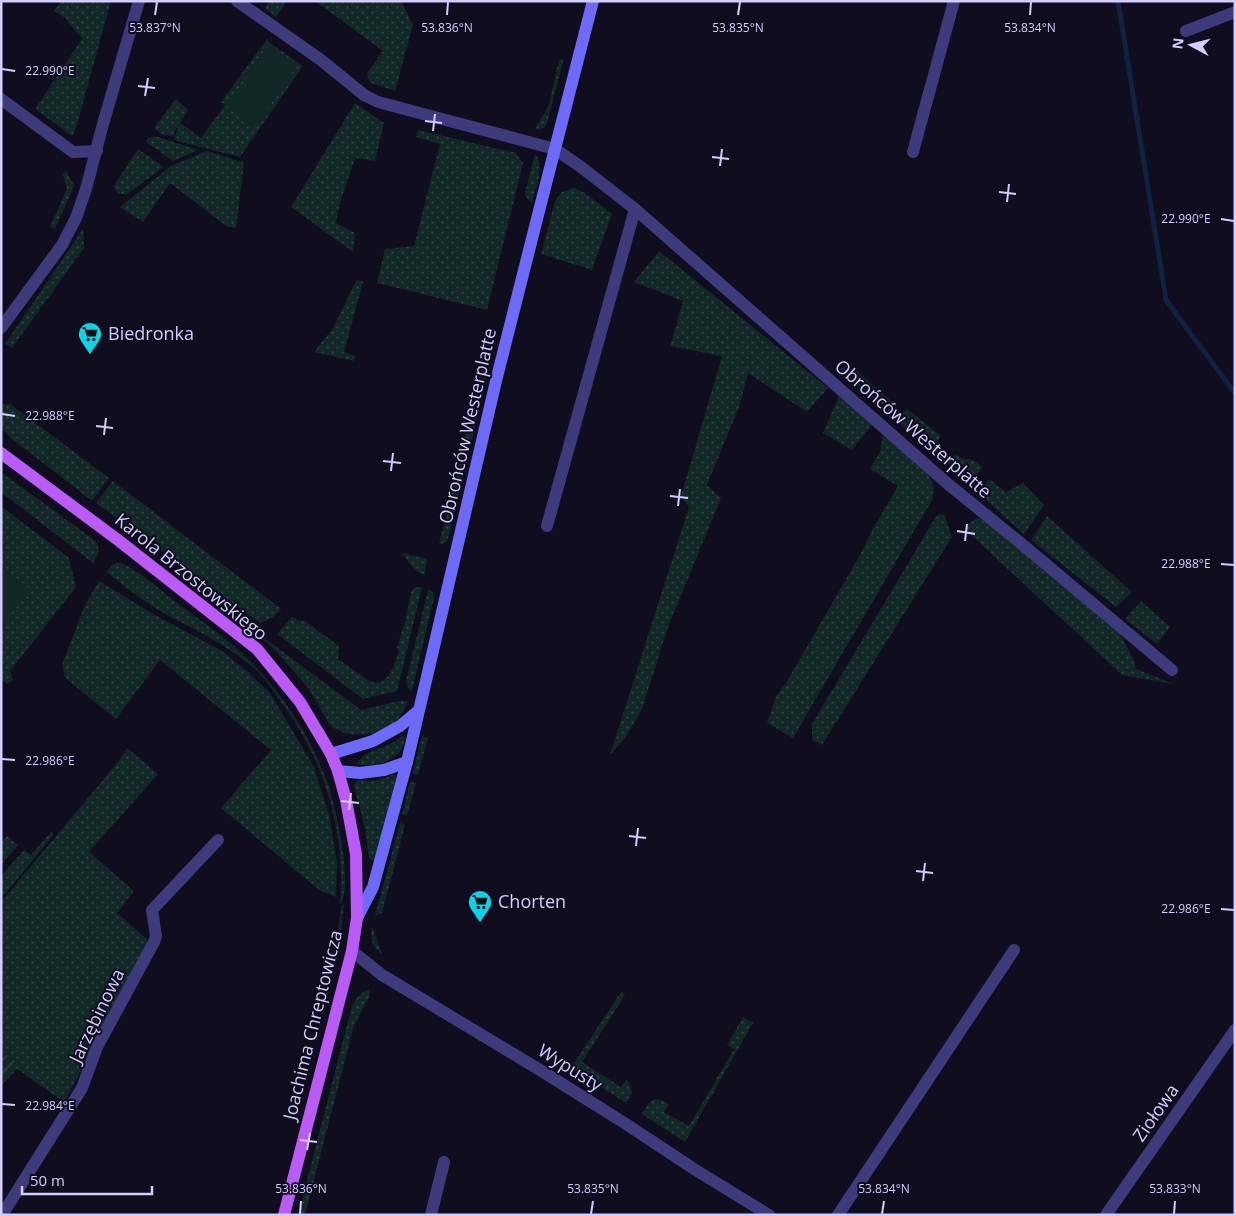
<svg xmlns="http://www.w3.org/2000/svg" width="1236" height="1216" viewBox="0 0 1236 1216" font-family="'Open Sans',sans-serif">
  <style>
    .grass { fill: url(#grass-dots) }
    .park { fill: #112827 }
    .garden { fill: url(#garden-furrows) }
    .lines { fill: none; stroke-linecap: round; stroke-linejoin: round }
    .stream { stroke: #0f2241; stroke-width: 5 }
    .minor { stroke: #3d3b7b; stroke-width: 12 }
    .secondary { stroke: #6d6af7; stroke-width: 12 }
    .primary { stroke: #bb5bf6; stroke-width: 12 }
    .ticks { fill: none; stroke: #d2cdfc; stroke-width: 2 }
    .labels { text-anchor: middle; stroke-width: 4; stroke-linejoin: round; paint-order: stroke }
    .poi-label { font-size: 18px; fill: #d2cdfc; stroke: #100d1e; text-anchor: start }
    .street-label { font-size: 18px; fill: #d2cdfc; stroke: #100d1e }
    .ticks-label { font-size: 12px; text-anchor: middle; fill: #d2cdfc; stroke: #100d1e; stroke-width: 4; stroke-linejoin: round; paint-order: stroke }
  </style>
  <defs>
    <pattern id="grass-dots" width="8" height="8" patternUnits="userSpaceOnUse" patternTransform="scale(1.25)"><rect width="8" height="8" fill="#112827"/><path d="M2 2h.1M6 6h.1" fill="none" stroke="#334647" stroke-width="1.8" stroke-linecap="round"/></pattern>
    <pattern id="garden-furrows" width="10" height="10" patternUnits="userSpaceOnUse" patternTransform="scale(1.25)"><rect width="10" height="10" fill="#112827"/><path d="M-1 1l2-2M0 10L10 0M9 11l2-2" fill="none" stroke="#334647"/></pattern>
  </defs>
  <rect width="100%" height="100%" fill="#100d1e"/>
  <g class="grass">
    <path d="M 61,1 L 111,1 L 76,128 L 72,136 L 35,109 L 82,39 L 65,18 L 54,11 Z"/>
    <path d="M 270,1 L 287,1 L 276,17 L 265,8 Z"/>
    <path d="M 315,1 L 401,1 L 413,25 L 395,91 L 371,83 L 369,81 L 367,73 L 383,51 Z"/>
    <path d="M 267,39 L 270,43 L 303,66 L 240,157 L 174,140 L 179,124 L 174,132 L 174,137 L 161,134 L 154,128 L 176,99 L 188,110 L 180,123 L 201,138 L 225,105 L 221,102 Z"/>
    <path d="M 561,59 L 563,59 L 563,61 L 547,123 L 545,127 L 538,130 L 535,128 L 548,108 L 559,61 Z"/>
    <path d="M 355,103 L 384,123 L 375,161 L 355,158 L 340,203 L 336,223 L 355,233 L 353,252 L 291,207 Z"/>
    <path d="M 418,130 L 516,153 L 523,163 L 487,310 L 377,283 L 385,249 L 414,246 L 440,144 L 416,137 Z"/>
    <path d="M 152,137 L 158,137 L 198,150 L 173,161 L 146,142 L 148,138 Z"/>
    <path d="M 138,149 L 164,167 L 127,194 L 118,194 L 114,187 L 115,184 Z"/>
    <path d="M 207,151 L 244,163 L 236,228 L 226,226 L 170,183 L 143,222 L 120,207 L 171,166 Z"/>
    <path d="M 535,154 C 546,166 535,189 532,203 L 526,197 L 525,193 Z"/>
    <path d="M 66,170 L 74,186 L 55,229 L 50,227 L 67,189 L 63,175 Z"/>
    <path d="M 574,188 L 585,193 L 612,214 L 592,270 L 541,254 L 555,201 L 562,192 Z"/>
    <path d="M 83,229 L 84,248 L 12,348 L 5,344 Z"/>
    <path d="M 659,251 L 828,388 L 807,412 L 748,373 L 739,407 L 707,485 L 721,498 L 668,627 L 642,709 L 625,738 L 610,755 L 689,507 L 681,496 L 722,356 L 670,346 L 683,301 L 634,282 Z"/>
    <path d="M 359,280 L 363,282 L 344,352 L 355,356 L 354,361 L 314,352 L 333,328 L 356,281 Z"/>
    <path d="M 849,364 L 892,402 L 881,405 L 837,370 Z"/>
    <path d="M 484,369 L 487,369 L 488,370 L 486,380 L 450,531 L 447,541 L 442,544 L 439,544 L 480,373 Z"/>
    <path d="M 839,396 L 872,425 L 852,450 L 823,433 Z"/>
    <path d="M 3,404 L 10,404 L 109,478 L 93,499 L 91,500 L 12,439 L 1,428 L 1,407 Z"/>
    <path d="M 907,409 L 941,436 L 930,450 L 895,419 Z"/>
    <path d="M 883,435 L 928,473 L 934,487 L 932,500 L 793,738 L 767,723 L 776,696 L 786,683 L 860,555 L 874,527 L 898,486 L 870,469 L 880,452 Z"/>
    <path d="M 956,455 L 964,459 L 971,459 L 983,467 L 970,483 L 944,460 Z"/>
    <path d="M 1,472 L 97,542 L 99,552 L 93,563 L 1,492 Z"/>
    <path d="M 989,479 L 1006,492 L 1023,483 L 1044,505 L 1024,534 L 977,492 Z"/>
    <path d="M 113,481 L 281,609 L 272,618 L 260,623 L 96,503 Z"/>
    <path d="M 1,506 L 69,558 L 76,587 L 10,671 L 13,680 L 7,684 L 1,679 Z"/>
    <path d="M 944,514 L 952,537 L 822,745 L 812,740 L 812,724 L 937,515 Z"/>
    <path d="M 1047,516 L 1132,592 L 1116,607 L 1031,540 Z"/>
    <path d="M 977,518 L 983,519 L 1120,634 L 1134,661 L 1136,669 L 1174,684 L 1122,675 L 967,531 L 968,524 Z"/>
    <path d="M 402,553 L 427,559 L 425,575 C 414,572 408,561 402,553 Z"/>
    <path d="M 118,562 C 135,567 162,591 177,603 C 202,621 229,640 251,662 C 286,698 314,742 330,790 C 335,808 339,827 342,846 C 344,861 349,891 340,905 C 346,831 325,762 281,702 C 274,692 267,681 258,672 C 228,644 190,628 155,608 C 138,597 122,584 106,572 L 112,565 Z"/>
    <path d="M 99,581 L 155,615 L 222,651 L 248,672 L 270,693 L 314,767 L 329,815 L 337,862 L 336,897 L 319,890 L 221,808 L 271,750 L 160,660 L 116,719 L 65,678 L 62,665 L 68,649 L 85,605 Z"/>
    <path d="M 418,587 L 422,588 L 397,691 L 363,699 L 277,634 L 292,617 L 298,620 L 305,621 L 339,646 L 338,659 L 371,682 C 387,685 392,671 396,659 C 398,654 399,652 397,647 L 406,618 L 411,592 L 414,588 Z"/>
    <path d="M 428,590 L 432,591 L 434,597 L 412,691 L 409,690 L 406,681 Z"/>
    <path d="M 1141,601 L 1170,627 L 1157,644 L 1125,619 Z"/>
    <path d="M 263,637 L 361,710 L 399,701 L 408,701 C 404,710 400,718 392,724 C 376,736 345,740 329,724 L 309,689 L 282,658 L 262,638 Z"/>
    <path d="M 402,736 L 405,737 C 404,761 375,768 356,764 C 366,751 374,751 388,745 C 393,743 398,740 402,736 Z"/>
    <path d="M 422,736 L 428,738 L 418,775 L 414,774 L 413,771 Z"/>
    <path d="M 127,748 L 158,774 L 89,852 L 134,891 L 117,913 L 147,939 L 148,948 L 64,1102 L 17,1069 L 1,1086 L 1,902 L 118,762 Z"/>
    <path d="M 393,774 L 395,775 L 396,777 L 376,858 L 372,861 L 370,860 L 369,858 L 365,828 L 354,786 C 356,782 355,781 360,780 C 362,780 365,781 368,781 C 377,781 386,778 393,774 Z"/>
    <path d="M 410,782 L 416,783 L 407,816 L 402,814 Z"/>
    <path d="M 400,823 L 405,825 L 382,913 L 375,916 Z"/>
    <path d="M 51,832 L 54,834 L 1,899 L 1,876 L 24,850 L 31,855 Z"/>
    <path d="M 7,836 L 18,845 L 1,865 L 1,843 Z"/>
    <path d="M 344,903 L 338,953 L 323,1014 L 321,1013 L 336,952 L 341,907 Z"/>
    <path d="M 372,928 L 373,929 L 382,954 C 372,948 370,939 372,928 Z"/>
    <path d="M 370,989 L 369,997 L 354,1025 L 305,1215 L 298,1215 L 352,1006 C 356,998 361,992 370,989 Z"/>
    <path d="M 621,992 L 625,995 L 582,1062 L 621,1087 L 626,1080 L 629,1082 L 632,1093 L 626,1103 L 571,1068 Z"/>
    <path d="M 743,1017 L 753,1023 L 685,1142 L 642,1114 C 651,1100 652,1094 669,1104 L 664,1112 L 689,1126 L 734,1049 L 727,1045 Z"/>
  </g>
  <g class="park">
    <path d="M 268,45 L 297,65 L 255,127 L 227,108 Z"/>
    <path d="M 1,566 L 31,590 L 1,626 Z"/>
  </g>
  <path class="garden" d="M 1,1051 L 19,1064 L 1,1086 Z"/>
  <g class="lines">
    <path class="stream" d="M 1118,1 L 1166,300 L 1235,393"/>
    <g class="minor">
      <path d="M 237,1 L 321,60 L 364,95 L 378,102 L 555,149 L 581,167 L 635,209 L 948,484 L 1023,545 L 1172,670"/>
      <path d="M 1186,31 L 1235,12"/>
      <path d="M 1,99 L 73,152 L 97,151"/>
      <path d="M 913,152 L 954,1"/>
      <path d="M 1,328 L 62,245 L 76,218 L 86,189 L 103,124 L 139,1"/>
      <path d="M 547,526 L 635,209"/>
      <path d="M 352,951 L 382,975 L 540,1070 L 626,1124 L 694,1169 L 769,1215"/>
      <path d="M 2,1215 L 82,1088 L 97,1047 L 154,942 L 156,936 L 152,910 L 218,840"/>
      <path d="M 431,1215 L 444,1162"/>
      <path d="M 838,1215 L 1014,950"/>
      <path d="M 1106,1215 L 1235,1030"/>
    </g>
    <g class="secondary">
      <path d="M 331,754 L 373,741 L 400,726 L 418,711"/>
      <path d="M 338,771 L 360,773 L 384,770 L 407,762"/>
      <path d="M 357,918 L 373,887 L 407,762 L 496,381 L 539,211 L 593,1"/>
    </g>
    <path class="primary" d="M 1,453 L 118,540 L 257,649 L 300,702 L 331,754 L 338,771 L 346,800 L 356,854 L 357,918 L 352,951 L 284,1215"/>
  </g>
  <path class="ticks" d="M 155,15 L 157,2M 447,15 L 448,2M 738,15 L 740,2M 1030,15 L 1031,2M 2,69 L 15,71M 138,86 L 155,88M 145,96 L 148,78M 425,121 L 442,123M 433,131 L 435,114M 712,157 L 729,159M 720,166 L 722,149M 999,192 L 1016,194M 1007,202 L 1009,184M 1221,219 L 1234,221M 2,414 L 15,416M 96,426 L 113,428M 104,435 L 106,418M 383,461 L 401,463M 391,471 L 393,453M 670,496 L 688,498M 678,506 L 680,489M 957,531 L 975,534M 965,541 L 967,524M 1221,564 L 1234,565M 2,759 L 15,760M 341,801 L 359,803M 349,810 L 351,793M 629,836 L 646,838M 636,846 L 638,828M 916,871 L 933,873M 923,881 L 925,863M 1221,909 L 1234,910M 2,1104 L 15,1105M 300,1140 L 317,1142M 307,1150 L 310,1133M 300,1214 L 301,1201M 591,1214 L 593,1201M 882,1214 L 884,1201M 1174,1214 L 1175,1201"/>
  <defs>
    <g id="supermarket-pin" transform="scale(1.25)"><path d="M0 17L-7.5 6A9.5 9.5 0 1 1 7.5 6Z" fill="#0dd3e8" stroke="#100d1e"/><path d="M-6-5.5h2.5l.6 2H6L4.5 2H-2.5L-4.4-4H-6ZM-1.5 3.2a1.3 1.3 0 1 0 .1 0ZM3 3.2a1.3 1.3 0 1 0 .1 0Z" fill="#111"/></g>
  </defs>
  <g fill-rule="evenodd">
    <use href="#supermarket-pin" x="90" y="334"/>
    <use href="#supermarket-pin" x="480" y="902"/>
  </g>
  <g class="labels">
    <g class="poi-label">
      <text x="108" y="340">Biedronka</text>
      <text x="498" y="908">Chorten</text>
    </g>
    <g class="street-label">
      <text transform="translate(468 426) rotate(-77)" y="6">Obrońców Westerplatte</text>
      <text transform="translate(913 429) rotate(41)" y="6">Obrońców Westerplatte</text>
      <text transform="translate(191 577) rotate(39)" y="6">Karola Brzostowskiego</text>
      <text transform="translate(97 1016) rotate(-64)" y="6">Jarzębinowa</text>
      <text transform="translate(313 1025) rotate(-76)" y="6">Joachima Chreptowicza</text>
      <text transform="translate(570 1068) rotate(32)" y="6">Wypusty</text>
      <text transform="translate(1156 1113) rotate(-55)" y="6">Ziołowa</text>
    </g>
  </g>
  <g class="ticks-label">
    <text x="155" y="32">53.837°N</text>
    <text x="447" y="32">53.836°N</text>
    <text x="738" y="32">53.835°N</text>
    <text x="1030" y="32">53.834°N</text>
    <text x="50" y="75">22.990°E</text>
    <text x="1186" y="223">22.990°E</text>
    <text x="50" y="420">22.988°E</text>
    <text x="1186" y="568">22.988°E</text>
    <text x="50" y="765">22.986°E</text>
    <text x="1186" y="913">22.986°E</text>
    <text x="50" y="1110">22.984°E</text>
    <text x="301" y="1193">53.836°N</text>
    <text x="593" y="1193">53.835°N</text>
    <text x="884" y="1193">53.834°N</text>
    <text x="1175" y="1193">53.833°N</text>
  </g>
  <rect width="1236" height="1216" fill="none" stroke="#d2cdfc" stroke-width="5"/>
  <g transform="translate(1191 45) rotate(277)" stroke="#100d1e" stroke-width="4" paint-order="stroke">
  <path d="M0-4L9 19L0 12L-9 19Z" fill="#d2cdfc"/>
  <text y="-8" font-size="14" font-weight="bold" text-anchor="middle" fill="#d2cdfc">N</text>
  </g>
  <path d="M22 1186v8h130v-8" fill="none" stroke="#d2cdfc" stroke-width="2.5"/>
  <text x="30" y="1186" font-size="15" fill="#d2cdfc" stroke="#100d1e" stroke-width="4" paint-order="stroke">50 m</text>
</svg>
